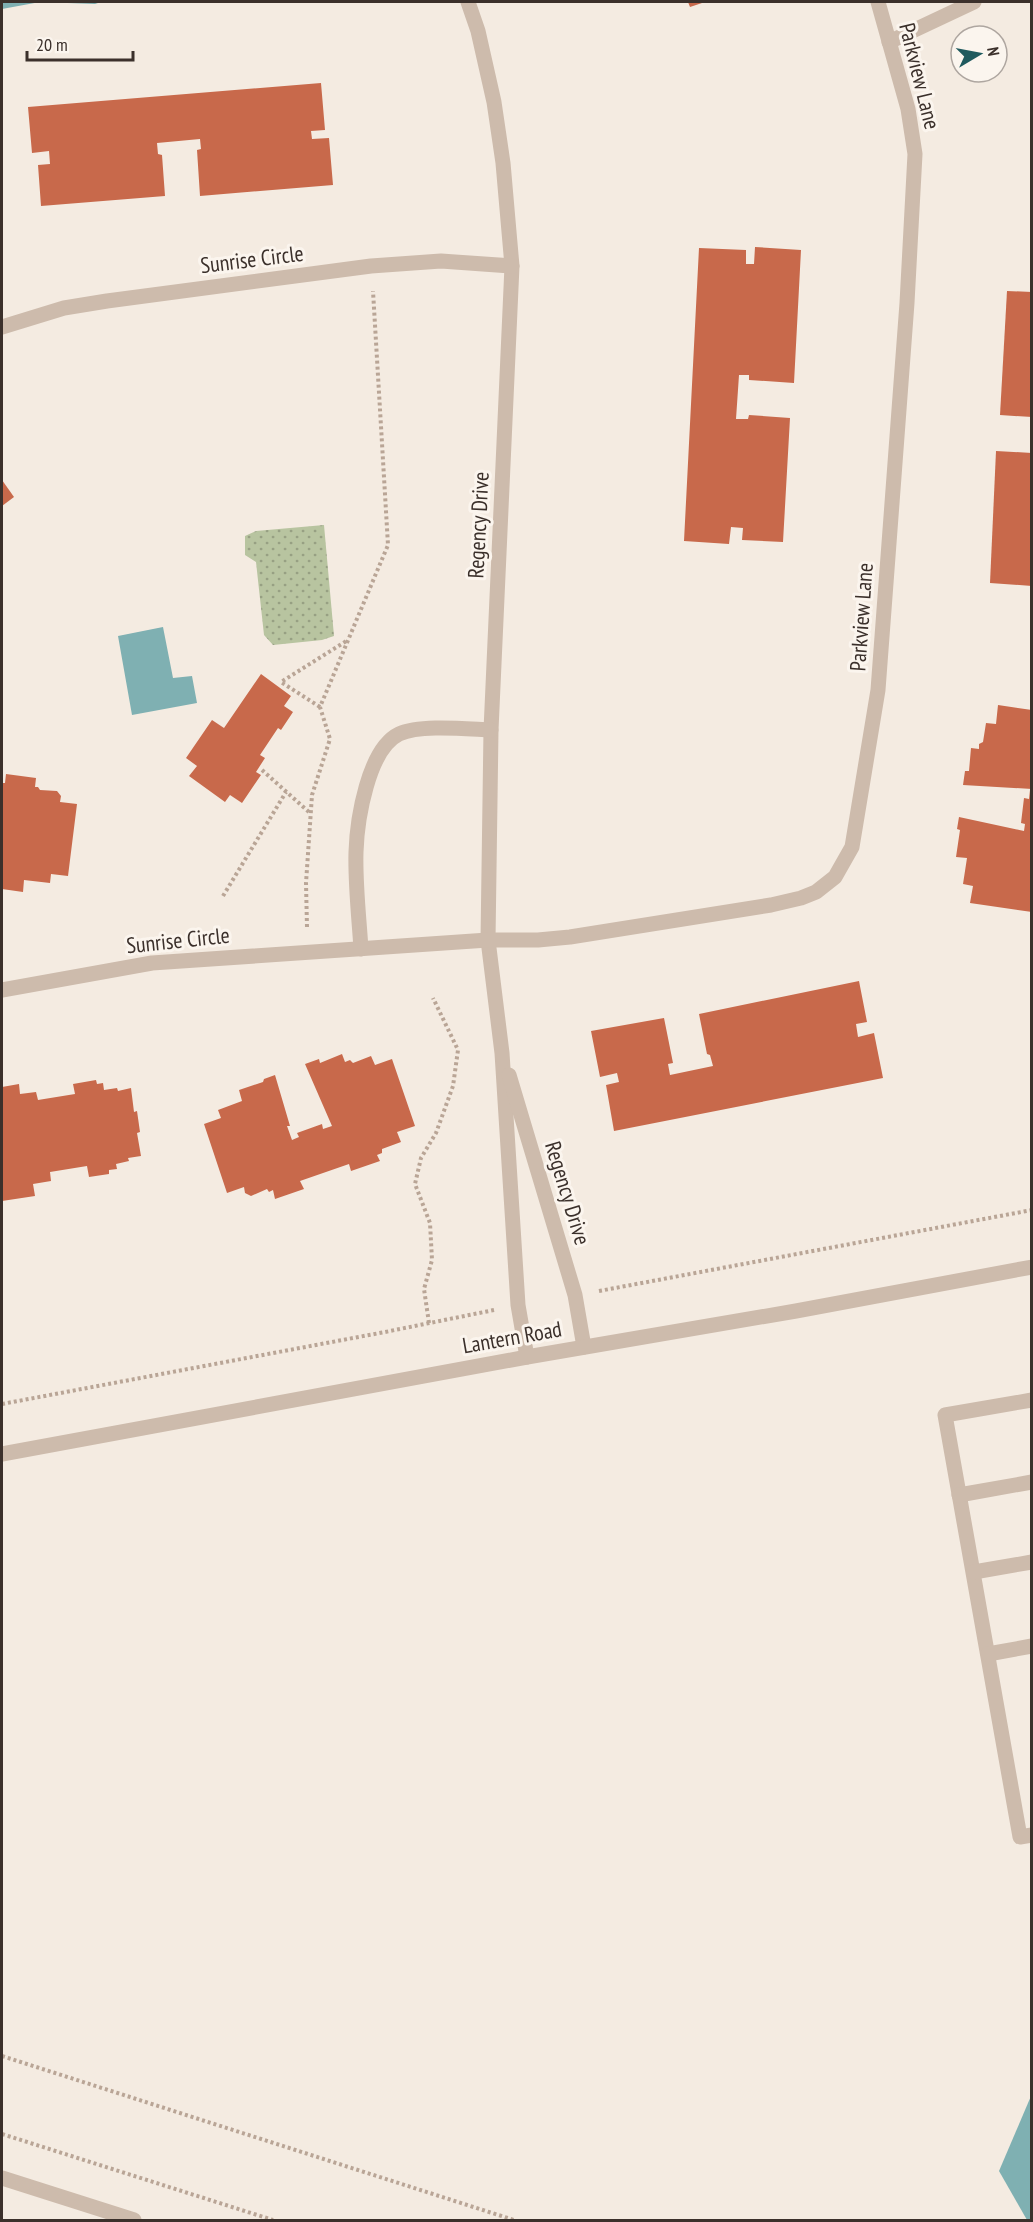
<svg xmlns="http://www.w3.org/2000/svg" width="1033" height="2222" viewBox="0 0 1033 2222" font-family="'PT Sans Narrow',sans-serif">
  <style>
    .grass { fill: url(#grass-dots) }
    .water { fill: #7fb0b2 }
    .building { fill: #c8694b }
    .lines { fill: none; stroke-linecap: round; stroke-linejoin: round }
    .path { stroke: #b9a596; stroke-width: 4; stroke-dasharray: 3 3; stroke-linecap: butt }
    .minor { stroke: #cdbbac; stroke-width: 15 }
    .labels { text-anchor: middle; stroke-width: 6; stroke-linejoin: round; paint-order: stroke }
    .street-label { font-size: 22px; fill: #3b302b; stroke: #fbf5ee }
  </style>
  <defs>
    <pattern id="grass-dots" width="8" height="8" patternUnits="userSpaceOnUse" patternTransform="scale(1.5)"><rect width="8" height="8" fill="#b8c4a0"/><path d="M2 2h.1M6 6h.1" fill="none" stroke="#97a083" stroke-width="1.8" stroke-linecap="round"/></pattern>
  </defs>
  <rect width="100%" height="100%" fill="#f4ebe1"/>
  <path class="grass" d="M 324,525 L 334,636 L 322,640 L 273,645 L 264,635 L 256,562 L 245,555 L 245,536 L 256,531 Z"/>
  <g class="water">
    <path d="M 2,2 L 101,2 L 95,4 L 40,2 L 2,9 Z"/>
    <path d="M 163,627 L 173,678 L 192,676 L 197,703 L 132,715 L 118,636 Z"/>
    <path d="M 1031,2096 L 1032,2220 L 1027,2220 L 999,2171 Z"/>
  </g>
  <g class="building">
    <path d="M 688,2 L 705,2 L 690,7 Z"/>
    <path d="M 321,83 L 325,130 L 311,131 L 312,139 L 329,138 L 333,185 L 200,196 L 197,150 L 201,149 L 200,139 L 157,143 L 158,154 L 162,155 L 165,196 L 41,206 L 38,165 L 50,164 L 49,151 L 32,153 L 28,107 Z"/>
    <path d="M 755,247 L 801,250 L 794,383 L 749,380 L 749,375 L 739,375 L 736,419 L 748,419 L 749,415 L 790,418 L 783,542 L 742,540 L 743,528 L 731,527 L 729,544 L 684,541 L 699,248 L 746,250 L 746,264 L 754,264 Z"/>
    <path d="M 1007,291 L 1032,292 L 1032,417 L 1000,415 Z"/>
    <path d="M 996,451 L 1032,453 L 1032,586 L 990,583 Z"/>
    <path d="M 2,480 L 14,497 L 2,506 Z"/>
    <path d="M 261,674 L 291,696 L 284,706 L 293,712 L 281,730 L 278,728 L 260,755 L 265,758 L 256,772 L 261,775 L 242,803 L 230,795 L 225,802 L 189,776 L 197,766 L 186,758 L 212,720 L 224,728 Z"/>
    <path d="M 998,705 L 1032,710 L 1032,789 L 963,785 L 965,771 L 969,771 L 971,748 L 979,749 L 979,744 L 983,742 L 986,723 L 996,724 Z"/>
    <path d="M 6,774 L 36,778 L 35,787 L 38,787 L 40,790 L 57,791 L 61,796 L 60,802 L 77,804 L 68,876 L 51,874 L 50,883 L 24,880 L 23,892 L 2,889 L 2,783 L 5,783 Z"/>
    <path d="M 1030,790 L 1032,912 L 970,903 L 973,886 L 963,884 L 967,858 L 956,857 L 960,830 L 957,829 L 959,817 L 1024,831 L 1025,824 L 1021,823 L 1024,798 L 1029,799 Z"/>
    <path d="M 859,981 L 867,1022 L 856,1024 L 858,1037 L 874,1033 L 883,1078 L 614,1131 L 606,1085 L 619,1082 L 617,1073 L 600,1077 L 591,1031 L 664,1018 L 673,1063 L 668,1064 L 670,1075 L 713,1066 L 710,1055 L 707,1054 L 699,1014 Z"/>
    <path d="M 342,1054 L 345,1062 L 350,1060 L 353,1063 L 371,1056 L 375,1065 L 392,1059 L 415,1126 L 397,1132 L 401,1142 L 382,1149 L 382,1153 L 377,1155 L 380,1161 L 351,1171 L 349,1164 L 300,1181 L 304,1189 L 275,1199 L 273,1190 L 269,1192 L 267,1189 L 251,1196 L 245,1193 L 244,1187 L 227,1193 L 204,1124 L 221,1118 L 218,1110 L 242,1101 L 239,1090 L 263,1082 L 264,1079 L 275,1075 L 290,1126 L 287,1126 L 292,1140 L 299,1137 L 297,1133 L 322,1124 L 323,1129 L 332,1126 L 305,1064 L 319,1059 L 320,1063 Z"/>
    <path d="M 96,1080 L 97,1084 L 103,1083 L 104,1090 L 117,1088 L 118,1091 L 131,1088 L 134,1112 L 137,1111 L 140,1132 L 137,1133 L 141,1156 L 128,1158 L 129,1161 L 116,1164 L 117,1169 L 109,1170 L 109,1174 L 89,1177 L 87,1166 L 50,1172 L 51,1181 L 33,1184 L 35,1196 L 2,1201 L 2,1087 L 19,1084 L 20,1094 L 36,1092 L 38,1100 L 75,1094 L 73,1084 Z"/>
  </g>
  <g class="lines">
    <g class="path">
      <path d="M 320,707 L 281,682 L 348,640"/>
      <path d="M 262,770 L 310,813"/>
      <path d="M 223,896 L 286,792"/>
      <path d="M 307,927 L 306,883 L 312,795 L 330,739 L 320,707 L 388,545 L 373,291"/>
      <path d="M 599,1291 L 1032,1210"/>
      <path d="M 429,1323 L 424,1289 L 432,1260 L 430,1223 L 415,1184 L 421,1158 L 436,1133 L 453,1086 L 458,1050 L 433,998"/>
      <path d="M 2,1404 L 385,1332 L 494,1310"/>
      <path d="M 2,2056 L 514,2220"/>
      <path d="M 2,2134 L 273,2220"/>
    </g>
    <g class="minor">
      <path d="M 468,2 L 478,31 L 494,102 L 503,163 L 512,266 L 491,730 L 488,940 L 502,1053 L 518,1305 L 527,1357"/>
      <path d="M 889,42 L 974,2"/>
      <path d="M 2,327 L 64,308 L 107,301 L 371,266 L 441,261 L 512,266"/>
      <path d="M 361,949 C 359,917 355,883 356,852 C 357,820 368,749 399,734 C 420,724 467,729 491,730"/>
      <path d="M 2,990 L 152,963 L 488,940 L 538,940 L 570,937 L 771,905 L 801,898 L 816,892 L 835,877 L 852,847 L 878,690 L 907,303 L 915,154 L 908,109 L 878,2"/>
      <path d="M 509,1075 L 575,1295 L 584,1347"/>
      <path d="M 1032,1400 L 945,1415 L 1020,1837 L 1032,1835"/>
      <path d="M 2,1454 L 527,1357 L 796,1311 L 1032,1267"/>
      <path d="M 959,1495 L 1032,1482"/>
      <path d="M 974,1572 L 1032,1562"/>
      <path d="M 988,1654 L 1032,1646"/>
      <path d="M 2,2178 L 134,2220"/>
    </g>
  </g>
  <g class="labels">
    <g class="street-label">
      <text transform="translate(920 76) rotate(76)" y="8">Parkview Lane</text>
      <text transform="translate(252 259) rotate(-7)" y="8">Sunrise Circle</text>
      <text transform="translate(478 525) rotate(-87)" y="8">Regency Drive</text>
      <text transform="translate(861 617) rotate(-86)" y="8">Parkview Lane</text>
      <text transform="translate(178 940) rotate(-6)" y="8">Sunrise Circle</text>
      <text transform="translate(568 1193) rotate(73)" y="8">Regency Drive</text>
      <text transform="translate(512 1337) rotate(-10)" y="8">Lantern Road</text>
    </g>
  </g>
  <rect width="1033" height="2222" fill="none" stroke="#3b302b" stroke-width="6"/>
  <g transform="translate(979 54) rotate(80)"><circle r="28" fill="#fbf5ee" stroke="#aea6a0" stroke-width="1.5"/>
  <path d="M0-4.5L10 22L0 15L-10 22Z" fill="#1f5a5e"/>
  <text y="-9" font-size="16" font-weight="bold" text-anchor="middle" fill="#3b302b">N</text>
  </g>
  <path d="M27 51v9h106v-9" fill="none" stroke="#3b302b" stroke-width="3"/>
  <text x="36" y="51" font-size="18" fill="#3b302b" stroke="#fbf5ee" stroke-width="4.5" paint-order="stroke">20 m</text>
</svg>
